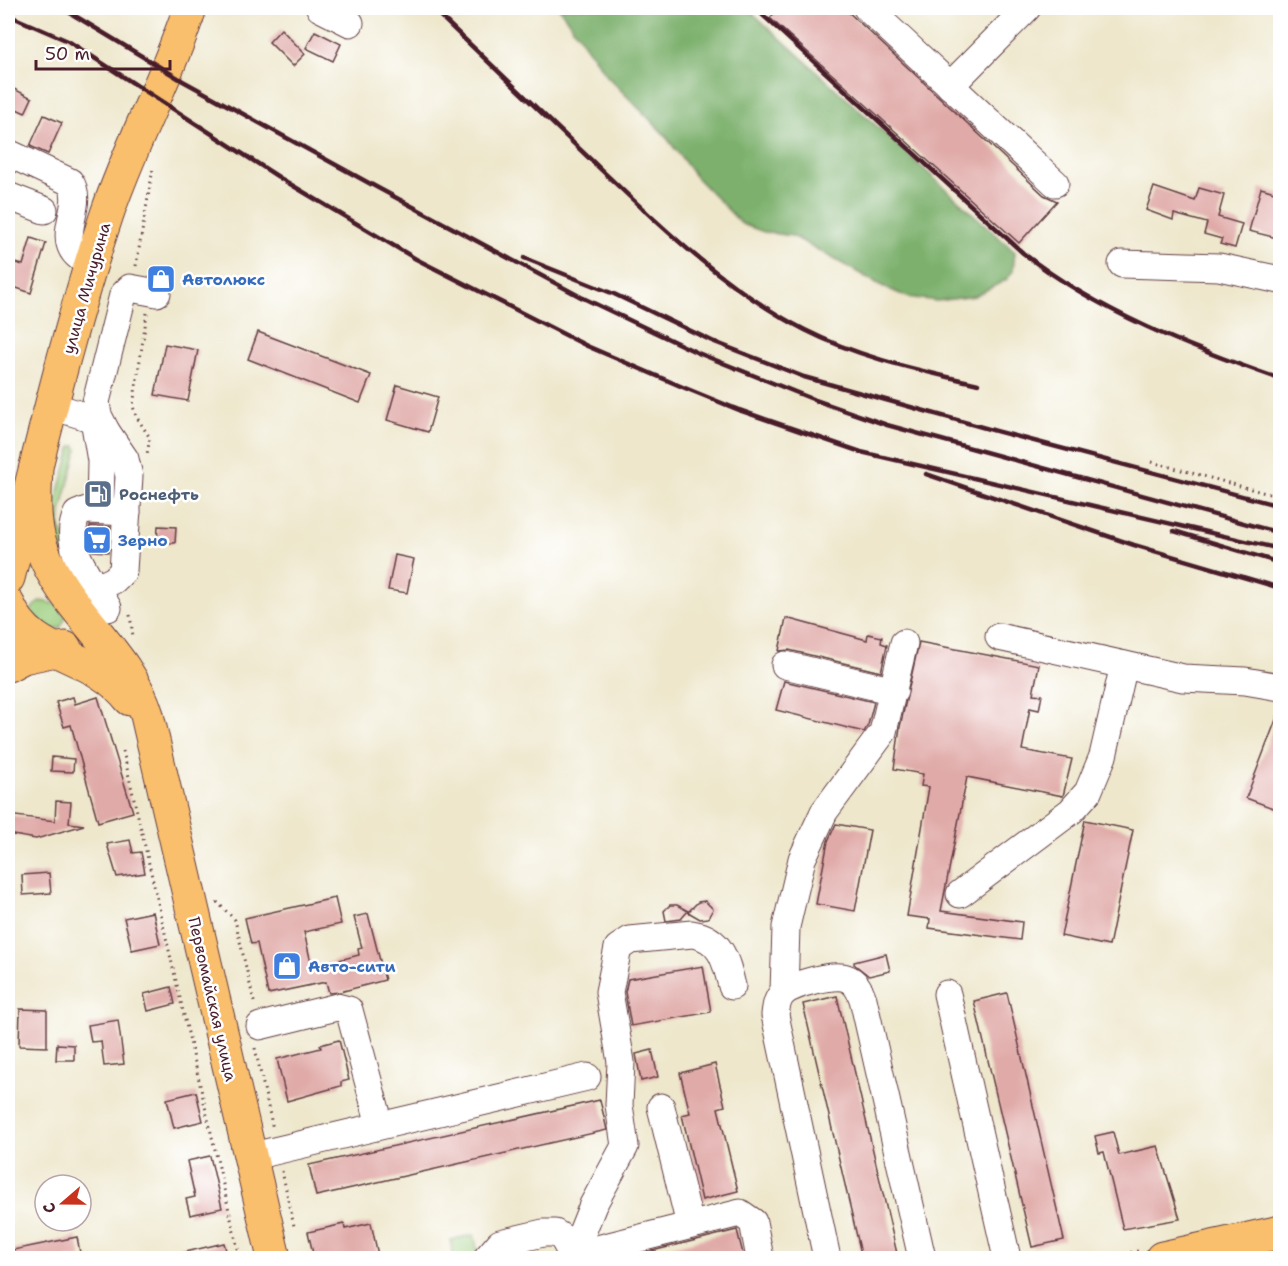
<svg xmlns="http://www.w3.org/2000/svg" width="1288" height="1266" viewBox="0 0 1288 1266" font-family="'Shantell Sans',sans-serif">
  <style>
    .green { fill: #9acc7c; stroke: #727654; stroke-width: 1.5 }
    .forest { fill: #7bb06c; stroke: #62684c; stroke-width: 1.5 }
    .building { fill: #e0aaa8 }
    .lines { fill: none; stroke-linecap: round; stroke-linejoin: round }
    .minor-casing { stroke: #633d43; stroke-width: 29 }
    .major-casing { stroke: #633d43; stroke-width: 35 }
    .path { stroke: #633d43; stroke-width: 3; stroke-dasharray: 1.5 4.5; stroke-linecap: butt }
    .minor { stroke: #fff; stroke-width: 27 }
    .major { stroke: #f9bf6d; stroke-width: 33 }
    .rail { stroke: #4a1f2b; stroke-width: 4.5 }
    .labels { text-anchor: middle; stroke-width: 5; stroke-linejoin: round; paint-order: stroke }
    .shop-label { font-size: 16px; font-weight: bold; fill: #366cbe; stroke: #fff; text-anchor: start }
    .street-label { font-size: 16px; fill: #4a1f2b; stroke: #fff }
    .service-label { font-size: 16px; font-weight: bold; fill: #4e5e75; stroke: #fff; text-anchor: start }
  </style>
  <rect width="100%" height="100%" fill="#fff"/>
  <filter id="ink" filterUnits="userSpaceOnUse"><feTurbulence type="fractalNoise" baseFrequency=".0167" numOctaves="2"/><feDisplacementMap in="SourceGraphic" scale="12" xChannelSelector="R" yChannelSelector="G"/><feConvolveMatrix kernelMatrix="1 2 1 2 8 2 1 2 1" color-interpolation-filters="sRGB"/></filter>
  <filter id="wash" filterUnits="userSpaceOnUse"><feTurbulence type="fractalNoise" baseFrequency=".008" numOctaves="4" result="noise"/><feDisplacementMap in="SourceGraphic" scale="24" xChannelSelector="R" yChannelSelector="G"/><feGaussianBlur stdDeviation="1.35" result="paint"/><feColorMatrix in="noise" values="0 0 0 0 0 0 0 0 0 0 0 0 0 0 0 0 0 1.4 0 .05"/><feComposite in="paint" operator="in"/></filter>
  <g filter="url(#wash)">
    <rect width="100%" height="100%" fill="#eee7cc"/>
    <g class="green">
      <path d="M 72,446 L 76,446 L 77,450 L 61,512 L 60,527 L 80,571 L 55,552 L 51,518 Z"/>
      <path d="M 40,601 L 57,604 L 66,617 L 60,628 L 45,631 L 30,610 Z"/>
      <path d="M 474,1235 L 479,1258 L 454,1258 L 450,1240 Z"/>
    </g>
    <path class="forest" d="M 559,8 L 747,8 L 1015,252 L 1013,271 L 1006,280 L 975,296 L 937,301 L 907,297 L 882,286 L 793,236 L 764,232 L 742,224 L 695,176 L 664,134 L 607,76 Z"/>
    <g id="blocks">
      <g class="building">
        <path d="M 779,8 L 844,8 L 1044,195 L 1057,201 L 1019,243 L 770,18 Z"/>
        <path d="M 281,29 L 305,54 L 293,66 L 269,42 Z"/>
        <path d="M 315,31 L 341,44 L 333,61 L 306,48 Z"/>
        <path d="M 8,86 L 32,98 L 25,113 L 8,105 Z"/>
        <path d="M 44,115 L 62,123 L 48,154 L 30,146 Z"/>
        <path d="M 1154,187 L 1195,201 L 1199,188 L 1224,195 L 1218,217 L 1242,224 L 1235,248 L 1220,244 L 1222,239 L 1204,234 L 1207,223 L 1174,214 L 1173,220 L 1146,210 Z"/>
        <path d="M 1261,188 L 1281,194 L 1281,239 L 1249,231 Z"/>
        <path d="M 31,238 L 46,243 L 31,293 L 8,285 L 8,278 L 12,262 L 23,265 Z"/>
        <path d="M 258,332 L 371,375 L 360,403 L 248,359 Z"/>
        <path d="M 165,344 L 198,350 L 188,401 L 155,395 Z"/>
        <path d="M 397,385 L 438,397 L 428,432 L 387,420 Z"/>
        <path d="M 90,526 L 110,527 L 108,552 L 93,551 L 89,537 Z"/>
        <path d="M 158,526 L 176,527 L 175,543 L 157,542 Z"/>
        <path d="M 395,555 L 414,559 L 407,593 L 388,590 Z"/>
        <path d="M 786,618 L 867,640 L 868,634 L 882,637 L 881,643 L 887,645 L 881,672 L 789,650 L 779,651 Z"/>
        <path d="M 919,642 L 1039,665 L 1033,694 L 1042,695 L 1039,710 L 1030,708 L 1022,750 L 1072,759 L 1063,796 L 967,777 L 941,911 L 1022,922 L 1020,940 L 929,928 L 930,919 L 907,916 L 929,787 L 921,786 L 923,774 L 894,769 L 900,727 Z"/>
        <path d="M 784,681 L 874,702 L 868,725 L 864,732 L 776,710 Z"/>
        <path d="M 73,697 L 75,704 L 98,697 L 133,812 L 98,822 L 71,725 L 64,727 L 56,702 Z"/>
        <path d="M 1279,712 L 1281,712 L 1281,811 L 1246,798 Z"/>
        <path d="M 52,757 L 74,759 L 73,772 L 51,771 Z"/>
        <path d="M 56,801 L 71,802 L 69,823 L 84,825 L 36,839 L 8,834 L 8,815 L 55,821 Z"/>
        <path d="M 1085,820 L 1133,830 L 1109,946 L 1061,936 Z"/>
        <path d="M 836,824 L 870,830 L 855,911 L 816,904 L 828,841 Z"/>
        <path d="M 130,840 L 133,853 L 141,852 L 145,873 L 117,877 L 107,844 Z"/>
        <path d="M 49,873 L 51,893 L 23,895 L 22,875 Z"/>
        <path d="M 335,898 L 341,924 L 304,932 L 312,967 L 359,955 L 358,949 L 362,948 L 354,917 L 368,914 L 385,980 L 340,992 L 329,993 L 326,982 L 268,994 L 257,943 L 251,944 L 245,918 Z"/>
        <path d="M 705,901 L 713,909 L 708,918 L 700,919 L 688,912 L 698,902 Z"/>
        <path d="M 670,905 L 677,905 L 688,911 L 681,919 L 666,921 L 664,911 Z"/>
        <path d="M 153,912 L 160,944 L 132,950 L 124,918 Z"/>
        <path d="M 886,954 L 890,971 L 869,976 L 854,964 L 854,962 Z"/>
        <path d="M 703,966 L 711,1012 L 631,1026 L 625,992 L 628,979 Z"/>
        <path d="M 171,987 L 175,1004 L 148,1011 L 144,994 Z"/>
        <path d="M 1007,993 L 1064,1240 L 1032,1247 L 974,1001 Z"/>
        <path d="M 837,996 L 898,1258 L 862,1258 L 803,1004 Z"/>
        <path d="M 20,1009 L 47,1010 L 47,1047 L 19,1046 Z"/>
        <path d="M 118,1020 L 124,1064 L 104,1066 L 101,1041 L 91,1042 L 88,1025 Z"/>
        <path d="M 339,1040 L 349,1080 L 341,1082 L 341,1086 L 287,1101 L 277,1059 L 321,1048 L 320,1045 Z"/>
        <path d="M 57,1044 L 74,1045 L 74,1060 L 56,1060 Z"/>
        <path d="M 652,1050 L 658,1077 L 641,1081 L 636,1054 Z"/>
        <path d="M 715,1064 L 725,1106 L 718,1108 L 738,1191 L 702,1200 L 682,1115 L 690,1113 L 680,1073 Z"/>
        <path d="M 196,1092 L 203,1121 L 174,1128 L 167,1099 Z"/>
        <path d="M 600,1100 L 607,1130 L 316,1196 L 309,1165 Z"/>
        <path d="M 1113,1132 L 1119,1155 L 1158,1146 L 1180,1219 L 1123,1229 L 1104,1152 L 1099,1153 L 1095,1136 Z"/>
        <path d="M 210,1156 L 222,1208 L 190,1215 L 186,1199 L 195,1197 L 187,1161 Z"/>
        <path d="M 371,1223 L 378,1255 L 365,1258 L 314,1258 L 308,1232 L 344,1224 L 345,1229 Z"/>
        <path d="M 737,1230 L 744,1258 L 624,1258 Z"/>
        <path d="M 77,1237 L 81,1258 L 8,1258 L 8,1251 Z"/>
        <path d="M 224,1243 L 228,1258 L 182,1258 L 181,1253 Z"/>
      </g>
    </g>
  </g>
  <g filter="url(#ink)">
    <use href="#blocks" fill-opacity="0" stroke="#633d43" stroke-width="1.5"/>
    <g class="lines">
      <g class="minor-casing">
        <g id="minor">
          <path d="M 320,8 L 350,23"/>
          <path d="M 867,8 L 1055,183"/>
          <path d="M 950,86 L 1027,8"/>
          <path d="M 8,153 L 70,182 C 88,208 45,246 92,264"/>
          <path d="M 8,196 L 44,210"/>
          <path d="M 1122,264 L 1219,267 L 1280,280"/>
          <path d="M 52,406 L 94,419 L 106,431 L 125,459 L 129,476 L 123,571 L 114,580 L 72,600"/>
          <path d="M 94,419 L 101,461 L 100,510"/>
          <path d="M 106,431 L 98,415 L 96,402 L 123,295 L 130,288 L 157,293"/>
          <path d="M 108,608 C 92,580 61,547 77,514 L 87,510 L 127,512"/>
          <path d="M 999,637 L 1183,678 L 1245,681 L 1280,687"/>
          <path d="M 785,665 L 894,691"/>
          <path d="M 960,894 L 1071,811 L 1088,792 L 1103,756 L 1124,665"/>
          <path d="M 784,992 L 786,927 L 802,859 L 824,812 L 883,732 L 904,643"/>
          <path d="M 947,994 L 1007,1258"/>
          <path d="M 260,1026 L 337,1007 L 349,1010 L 380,1125"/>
          <path d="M 661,1107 L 690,1225"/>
          <path d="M 249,1157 L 587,1077"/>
          <path d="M 573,1255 L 593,1205 L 625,1146 L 619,1105 L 621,1062 L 609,992 L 618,948 L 630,940 L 692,934 C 721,938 726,961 732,986"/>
          <path d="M 573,1255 L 740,1213 L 753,1222 L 760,1258"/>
          <path d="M 487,1258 L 500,1243 L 543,1233 L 555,1233 L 563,1238 L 574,1258"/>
          <path d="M 827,1258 L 775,1015 C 776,1006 777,999 783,993 C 793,984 834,973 846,978 C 856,981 860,991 863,999 L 922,1258"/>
        </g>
      </g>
      <g class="major-casing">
        <g id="major">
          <path d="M 36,467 C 35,495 32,522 42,549 C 65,612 127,650 147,715 L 274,1258"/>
          <path d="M 8,578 C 39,456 67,333 107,214 C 131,144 167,78 190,8"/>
          <path d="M 8,604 C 32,660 92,650 130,699"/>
          <path d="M 8,665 L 23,657 L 65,648"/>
          <path d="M 1162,1258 L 1280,1232"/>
        </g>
      </g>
      <g class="path">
        <path d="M 136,266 L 153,169"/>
        <path d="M 147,313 L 133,406 L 136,416 L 150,438 L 147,454"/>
        <path d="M 1152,462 L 1280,497"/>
        <path d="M 130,615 L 133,636"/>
        <path d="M 123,751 L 240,1258"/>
        <path d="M 217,902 L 235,920 L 255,1006"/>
        <path d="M 255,1048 L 273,1129"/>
        <path d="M 282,1171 L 294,1226"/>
        <path d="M 1101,1258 L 1138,1251"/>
      </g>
      <use href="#minor" class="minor"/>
      <use href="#major" class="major"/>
      <g class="rail">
        <path d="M 62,8 L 183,81 L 378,188 L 581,297 L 698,353 L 815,400 L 887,425 L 1280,533"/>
        <path d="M 432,8 C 484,58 537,108 589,158 C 655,221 723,288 805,330 C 860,358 918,370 978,384"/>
        <path d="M 755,8 L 1023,253 C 1098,312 1191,348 1280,379"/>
        <path d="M 8,15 L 68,41 L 280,178 L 416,259 L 587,346 L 685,388 L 739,410 L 861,452 L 1280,549"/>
        <path d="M 524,258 L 614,294 L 712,341 L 804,377 L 996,431 L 1280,506"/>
        <path d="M 926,474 L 1134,545 L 1280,588"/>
        <path d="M 1174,531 L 1280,563"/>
      </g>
    </g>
  </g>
  <defs>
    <g id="shop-square" transform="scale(1.5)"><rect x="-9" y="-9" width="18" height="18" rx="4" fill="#3f7fe0" stroke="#fff"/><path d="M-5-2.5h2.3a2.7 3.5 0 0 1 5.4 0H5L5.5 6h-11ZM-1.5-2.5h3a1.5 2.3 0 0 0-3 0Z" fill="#fff"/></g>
    <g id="fuel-square" transform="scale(1.5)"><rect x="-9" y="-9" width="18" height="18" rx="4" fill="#5c6f8a" stroke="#fff"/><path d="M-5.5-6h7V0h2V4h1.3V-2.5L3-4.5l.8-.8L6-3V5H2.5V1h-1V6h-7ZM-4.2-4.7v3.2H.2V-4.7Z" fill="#fff"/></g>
    <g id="supermarket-square" transform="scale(1.5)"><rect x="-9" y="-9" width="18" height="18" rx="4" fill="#3f7fe0" stroke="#fff"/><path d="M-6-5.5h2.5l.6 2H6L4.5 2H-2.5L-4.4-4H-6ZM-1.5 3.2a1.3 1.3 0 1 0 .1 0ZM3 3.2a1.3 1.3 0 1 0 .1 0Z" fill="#fff"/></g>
  </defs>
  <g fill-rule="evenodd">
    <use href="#shop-square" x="161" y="279"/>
    <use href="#fuel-square" x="98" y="494"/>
    <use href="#supermarket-square" x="97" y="540"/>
    <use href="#shop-square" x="287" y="966"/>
  </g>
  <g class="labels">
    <g class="shop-label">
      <text x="182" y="285">Автолюкс</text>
      <text x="118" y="546">Зерно</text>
      <text x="308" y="972">Авто-сити</text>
    </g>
    <g class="street-label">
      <text transform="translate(86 288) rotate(-74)" y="6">улица Мичурина</text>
      <text transform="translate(213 999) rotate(77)" y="6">Первомайская улица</text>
    </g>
    <g class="service-label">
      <text x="119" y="500">Роснефть</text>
    </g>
  </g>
  <rect width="1288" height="1266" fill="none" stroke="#fff" stroke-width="30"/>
  <g transform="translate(63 1203) rotate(250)"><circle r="28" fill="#ffffff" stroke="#b7a5aa" stroke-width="1.5"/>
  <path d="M0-4.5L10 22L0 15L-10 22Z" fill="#c8321e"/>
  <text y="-9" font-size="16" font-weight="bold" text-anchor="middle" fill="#4a1f2b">С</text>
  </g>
  <path d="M36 60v9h134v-9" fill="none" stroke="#4a1f2b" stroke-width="3"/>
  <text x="45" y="60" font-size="18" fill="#4a1f2b" stroke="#ffffff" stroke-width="4.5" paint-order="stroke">50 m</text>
</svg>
